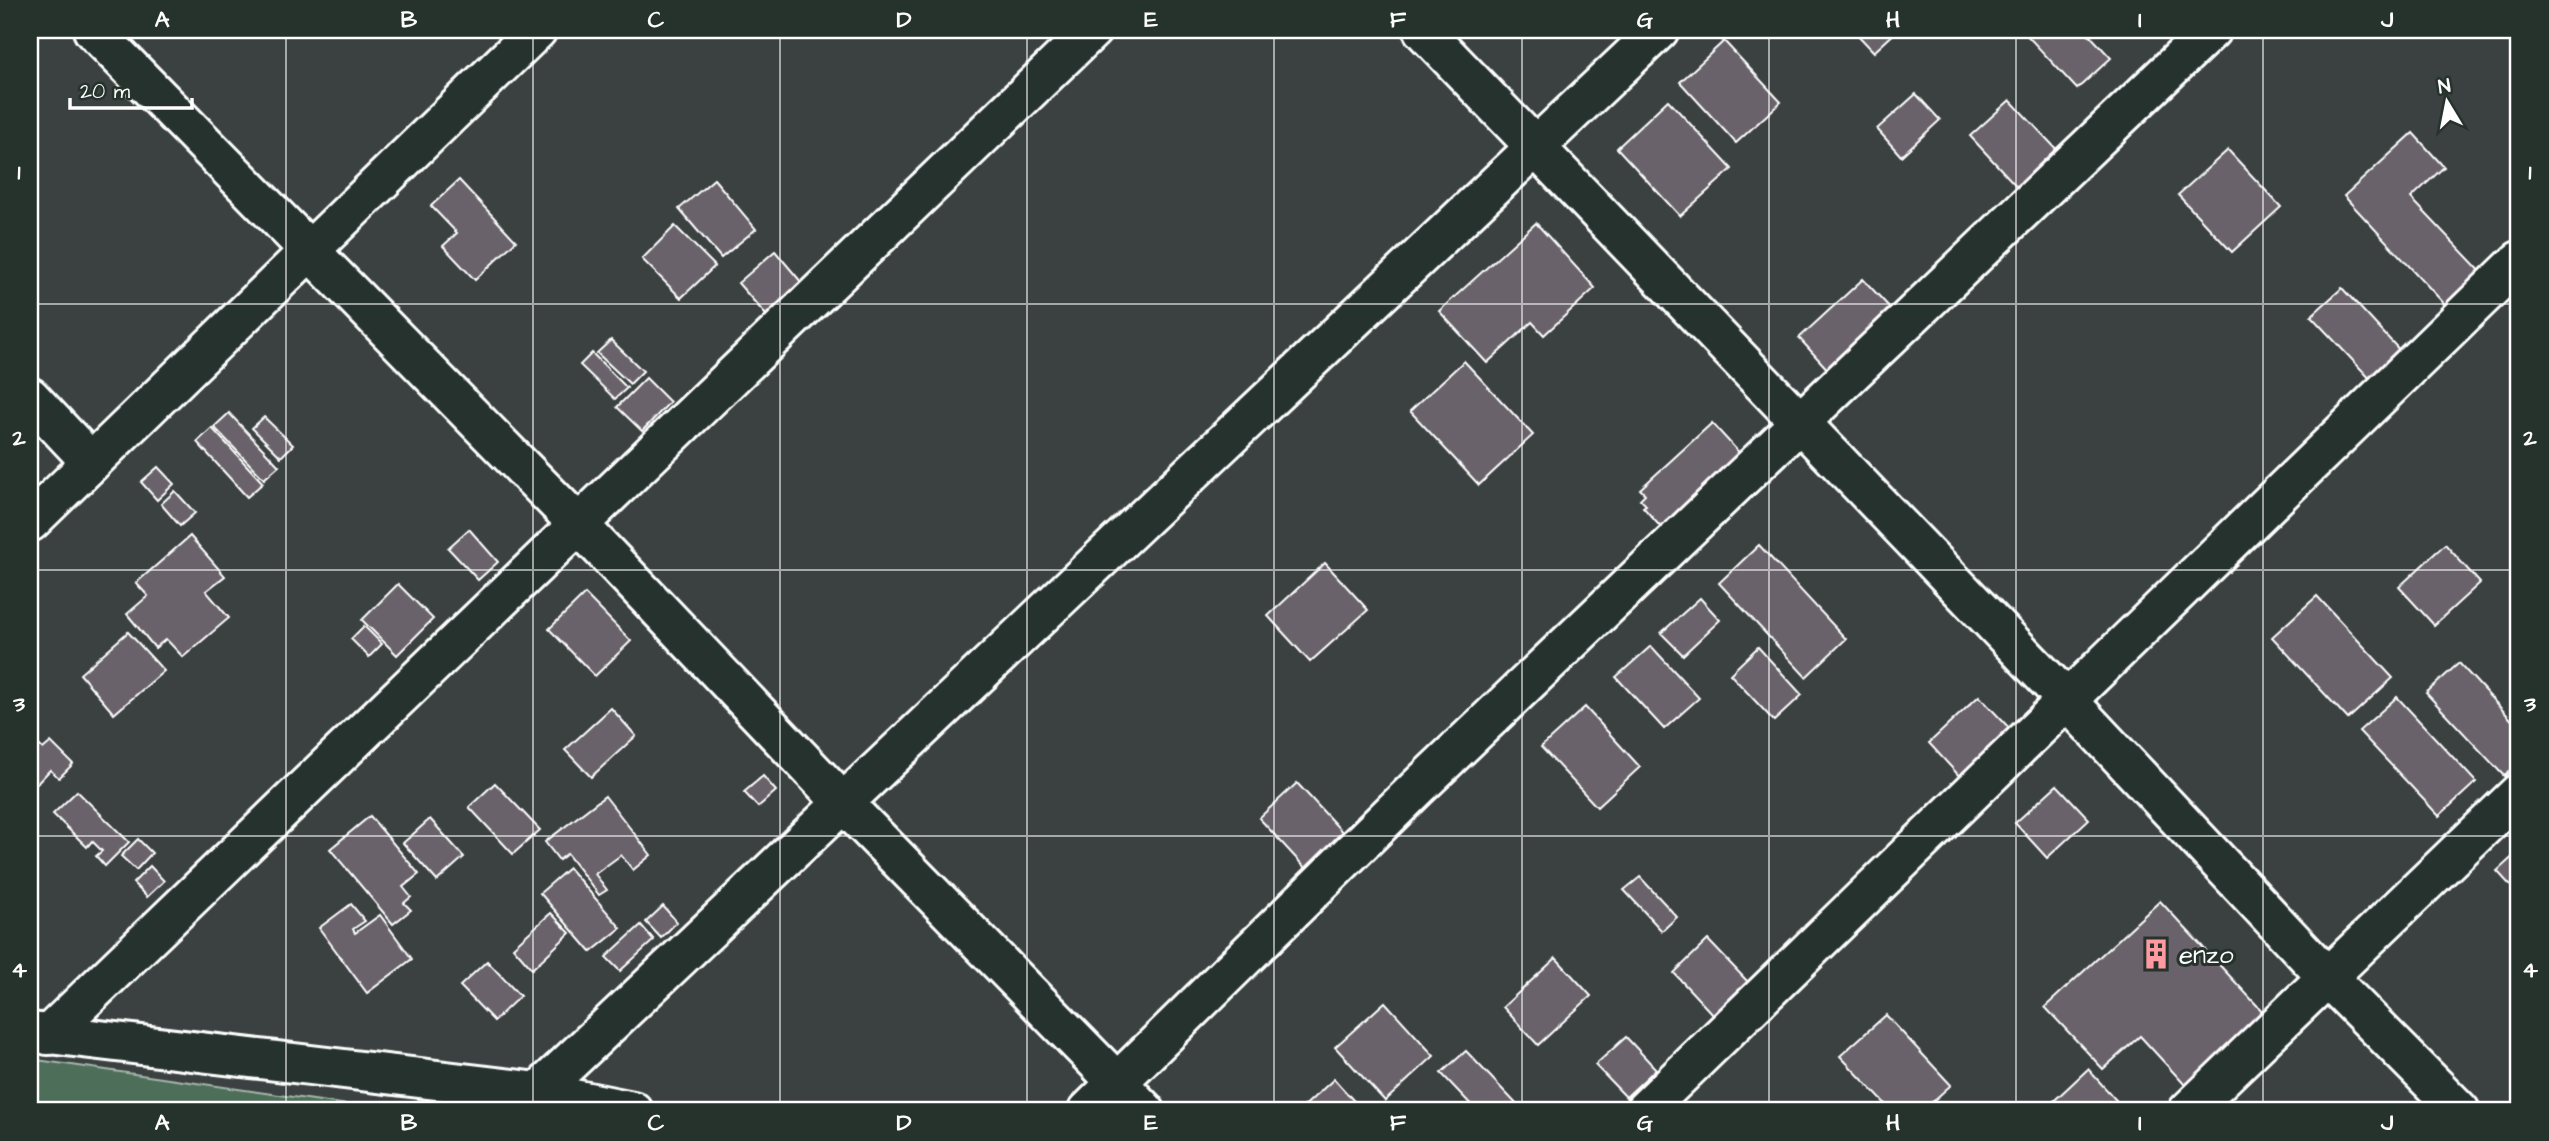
<svg xmlns="http://www.w3.org/2000/svg" width="2549" height="1141" viewBox="0 0 2549 1141" font-family="'Architects Daughter',sans-serif">
  <style>
    .green { fill: #4e6e58; stroke: #a6b6ac; stroke-width: 2 }
    .building { fill: #69626b; stroke: #fff; stroke-width: 2 }
    .lines { fill: none; stroke-linecap: round; stroke-linejoin: round }
    .minor-casing { stroke: #fff; stroke-width: 44 }
    .minor { stroke: #26332d; stroke-width: 38 }
    .grid { fill: none; stroke: #fff; stroke-width: 2; stroke-opacity: 0.55 }
    .labels { text-anchor: middle; stroke-width: 6; stroke-linejoin: round; paint-order: stroke }
    .poi-label { font-size: 26px; fill: #fff; stroke: #26332d; text-anchor: start }
    .neatline { fill: none; stroke: #fff; stroke-width: 2.5 }
    .grid-label { font-size: 23px; text-anchor: middle; font-weight: bold; fill: #fff }
  </style>
  <rect width="100%" height="100%" fill="#3a4140"/>
  <filter id="ink" filterUnits="userSpaceOnUse"><feTurbulence type="fractalNoise" baseFrequency=".0143" numOctaves="2"/><feDisplacementMap in="SourceGraphic" scale="14" xChannelSelector="R" yChannelSelector="G"/><feConvolveMatrix kernelMatrix="1 2 1 2 8 2 1 2 1" color-interpolation-filters="sRGB"/></filter>
  <g filter="url(#ink)">
    <path class="green" d="M 30,1059 L 390,1111 L 30,1111 Z"/>
    <g class="building">
      <path d="M 1853,30 L 1898,30 L 1874,52 Z"/>
      <path d="M 2022,30 L 2085,30 L 2111,58 L 2077,89 Z"/>
      <path d="M 1724,41 L 1781,102 L 1736,143 L 1680,82 Z"/>
      <path d="M 1916,94 L 1940,120 L 1901,156 L 1877,129 Z"/>
      <path d="M 1668,100 L 1732,169 L 1680,216 L 1617,148 Z"/>
      <path d="M 2010,100 L 2061,154 L 2021,191 L 1970,136 Z"/>
      <path d="M 2413,133 L 2444,167 L 2411,198 L 2486,277 L 2450,310 L 2344,196 Z"/>
      <path d="M 2228,150 L 2281,207 L 2232,252 L 2178,195 Z"/>
      <path d="M 714,179 L 756,229 L 721,258 L 679,209 Z"/>
      <path d="M 459,180 L 516,241 L 475,280 L 443,246 L 457,233 L 431,206 Z"/>
      <path d="M 1536,223 L 1595,288 L 1544,335 L 1532,322 L 1487,363 L 1439,311 Z"/>
      <path d="M 675,226 L 715,266 L 681,298 L 642,259 Z"/>
      <path d="M 775,251 L 802,283 L 766,315 L 738,283 Z"/>
      <path d="M 1863,279 L 1906,325 L 1841,384 L 1799,338 Z"/>
      <path d="M 2342,288 L 2404,355 L 2374,383 L 2311,316 Z"/>
      <path d="M 611,340 L 643,371 L 630,384 L 597,353 Z"/>
      <path d="M 592,353 L 627,388 L 615,399 L 580,365 Z"/>
      <path d="M 1464,361 L 1533,435 L 1479,485 L 1410,411 Z"/>
      <path d="M 646,378 L 670,402 L 642,431 L 617,407 Z"/>
      <path d="M 229,413 L 279,466 L 264,479 L 214,427 Z"/>
      <path d="M 264,417 L 293,445 L 281,457 L 252,428 Z"/>
      <path d="M 1712,423 L 1744,458 L 1664,531 L 1643,507 L 1646,505 L 1640,499 L 1645,494 L 1640,489 Z"/>
      <path d="M 212,428 L 263,483 L 247,497 L 197,442 Z"/>
      <path d="M 158,467 L 174,484 L 157,500 L 141,482 Z"/>
      <path d="M 175,491 L 195,513 L 180,526 L 161,504 Z"/>
      <path d="M 469,529 L 498,562 L 478,580 L 448,548 Z"/>
      <path d="M 190,536 L 225,576 L 206,591 L 229,618 L 183,657 L 166,639 L 155,648 L 127,614 L 148,596 L 136,583 Z"/>
      <path d="M 2445,544 L 2480,583 L 2434,625 L 2399,587 Z"/>
      <path d="M 1759,545 L 1846,639 L 1806,677 L 1719,583 Z"/>
      <path d="M 1325,563 L 1368,610 L 1310,662 L 1268,616 Z"/>
      <path d="M 398,584 L 433,619 L 397,655 L 362,620 Z"/>
      <path d="M 585,594 L 631,641 L 595,676 L 549,629 Z"/>
      <path d="M 2317,596 L 2393,678 L 2348,719 L 2272,637 Z"/>
      <path d="M 1700,598 L 1720,620 L 1683,655 L 1661,633 Z"/>
      <path d="M 364,626 L 382,644 L 369,657 L 351,639 Z"/>
      <path d="M 128,632 L 164,671 L 114,714 L 80,674 Z"/>
      <path d="M 1651,646 L 1699,698 L 1664,729 L 1616,677 Z"/>
      <path d="M 1758,647 L 1802,695 L 1774,721 L 1730,674 Z"/>
      <path d="M 2459,663 L 2519,728 L 2519,762 L 2504,776 L 2426,693 Z"/>
      <path d="M 1979,696 L 2013,732 L 1962,779 L 1929,743 Z"/>
      <path d="M 2397,697 L 2476,782 L 2439,816 L 2359,731 Z"/>
      <path d="M 1585,707 L 1640,767 L 1597,807 L 1541,747 Z"/>
      <path d="M 611,708 L 636,736 L 591,777 L 565,750 Z"/>
      <path d="M 30,737 L 43,749 L 51,742 L 73,764 L 59,778 L 50,770 L 30,791 Z"/>
      <path d="M 763,776 L 776,791 L 758,807 L 744,792 Z"/>
      <path d="M 495,783 L 540,830 L 513,854 L 469,807 Z"/>
      <path d="M 1297,783 L 1358,849 L 1320,884 L 1259,818 Z"/>
      <path d="M 2057,785 L 2089,819 L 2047,858 L 2015,823 Z"/>
      <path d="M 77,791 L 129,842 L 105,866 L 96,856 L 102,851 L 92,841 L 87,847 L 53,814 Z"/>
      <path d="M 605,796 L 651,855 L 633,870 L 621,855 L 595,874 L 607,890 L 599,895 L 567,854 L 559,860 L 545,842 Z"/>
      <path d="M 370,816 L 419,874 L 403,887 L 411,897 L 404,903 L 411,910 L 393,924 L 330,849 Z"/>
      <path d="M 430,819 L 464,857 L 437,881 L 403,843 Z"/>
      <path d="M 138,839 L 152,853 L 136,870 L 121,856 Z"/>
      <path d="M 2519,851 L 2519,895 L 2497,871 Z"/>
      <path d="M 150,866 L 164,881 L 147,897 L 133,883 Z"/>
      <path d="M 569,868 L 621,928 L 591,952 L 540,893 Z"/>
      <path d="M 1640,877 L 1677,917 L 1662,931 L 1624,890 Z"/>
      <path d="M 2160,901 L 2265,1014 L 2186,1086 L 2140,1036 L 2103,1069 L 2045,1007 Z"/>
      <path d="M 351,904 L 365,921 L 353,929 L 355,933 L 380,915 L 412,959 L 367,993 L 319,928 Z"/>
      <path d="M 663,906 L 677,922 L 661,938 L 646,922 Z"/>
      <path d="M 551,913 L 570,933 L 532,969 L 513,947 Z"/>
      <path d="M 641,925 L 654,940 L 620,971 L 606,957 Z"/>
      <path d="M 1708,940 L 1749,983 L 1714,1016 L 1674,973 Z"/>
      <path d="M 1556,958 L 1591,996 L 1538,1045 L 1503,1007 Z"/>
      <path d="M 487,961 L 520,996 L 494,1021 L 460,986 Z"/>
      <path d="M 1385,1002 L 1434,1056 L 1385,1101 L 1335,1047 Z"/>
      <path d="M 1886,1015 L 1951,1085 L 1922,1111 L 1892,1111 L 1840,1056 Z"/>
      <path d="M 1626,1037 L 1656,1069 L 1626,1097 L 1595,1065 Z"/>
      <path d="M 1466,1051 L 1523,1111 L 1477,1111 L 1441,1073 Z"/>
      <path d="M 2088,1069 L 2124,1109 L 2121,1111 L 2043,1111 Z"/>
      <path d="M 1334,1079 L 1363,1111 L 1299,1111 Z"/>
    </g>
    <g class="lines">
      <g class="minor-casing">
        <g id="minor">
          <path d="M 93,30 L 579,525 L 844,804 L 1145,1111"/>
          <path d="M 1423,30 L 2066,699 L 2327,977 L 2460,1111"/>
          <path d="M 30,397 L 91,462"/>
          <path d="M 30,522 L 537,30"/>
          <path d="M 32,1032 L 538,1092 L 633,1111"/>
          <path d="M 48,1035 L 1092,30"/>
          <path d="M 538,1092 L 1659,30"/>
          <path d="M 1088,1111 L 1417,788 L 2211,30"/>
          <path d="M 1644,1111 L 2519,261"/>
          <path d="M 2188,1111 L 2519,793"/>
        </g>
      </g>
      <use href="#minor" class="minor"/>
    </g>
  </g>
  <path class="grid" d="M 286,30 L 286,1111M 533,30 L 533,1111M 780,30 L 780,1111M 1027,30 L 1027,1111M 1274,30 L 1274,1111M 1522,30 L 1522,1111M 1769,30 L 1769,1111M 2016,30 L 2016,1111M 2263,30 L 2263,1111M 30,304 L 2519,304M 30,570 L 2519,570M 30,836 L 2519,836"/>
  <defs>
    <g id="building-bare" transform="scale(2.415)"><path d="M-4-6H4V6H1V3H-1V6H-4ZM-2.5-4.3h1.7v1.8h-1.7ZM.8-4.3h1.7v1.8H.8ZM-2.5-1h1.7V.8h-1.7ZM.8-1h1.7V.8H.8Z" fill="#ff9aa2" stroke="#26332d" stroke-width="2.5" paint-order="stroke"/></g>
  </defs>
  <g fill-rule="evenodd">
    <use href="#building-bare" x="2156" y="954"/>
  </g>
  <g class="labels">
    <g class="poi-label">
      <text x="2179" y="963">enzo</text>
    </g>
  </g>
  <rect width="2549" height="1141" fill="none" stroke="#26332d" stroke-width="77"/>
  <g transform="translate(2447 102) rotate(350)" stroke="#26332d" stroke-width="5" paint-order="stroke">
  <path d="M0-5L12 26L0 18L-12 26Z" fill="#ffffff"/>
  <text y="-10" font-size="19" font-weight="bold" text-anchor="middle" fill="#ffffff">N</text>
  </g>
  <path d="M70 98v10h122v-10" fill="none" stroke="#ffffff" stroke-width="3.5"/>
  <text x="80" y="98" font-size="21" fill="#ffffff" stroke="#26332d" stroke-width="5" paint-order="stroke">20 m</text>
  <rect x="38" y="38" width="2472" height="1064" class="neatline"/>
  <g class="grid-label">
    <text x="162" y="27">A</text>
    <text x="409" y="27">B</text>
    <text x="656" y="27">C</text>
    <text x="904" y="27">D</text>
    <text x="1151" y="27">E</text>
    <text x="1398" y="27">F</text>
    <text x="1645" y="27">G</text>
    <text x="1893" y="27">H</text>
    <text x="2140" y="27">I</text>
    <text x="2387" y="27">J</text>
    <text x="19" y="179">1</text>
    <text x="2530" y="179">1</text>
    <text x="19" y="445">2</text>
    <text x="2530" y="445">2</text>
    <text x="19" y="711">3</text>
    <text x="2530" y="711">3</text>
    <text x="19" y="977">4</text>
    <text x="2530" y="977">4</text>
    <text x="162" y="1130">A</text>
    <text x="409" y="1130">B</text>
    <text x="656" y="1130">C</text>
    <text x="904" y="1130">D</text>
    <text x="1151" y="1130">E</text>
    <text x="1398" y="1130">F</text>
    <text x="1645" y="1130">G</text>
    <text x="1893" y="1130">H</text>
    <text x="2140" y="1130">I</text>
    <text x="2387" y="1130">J</text>
  </g>
</svg>
